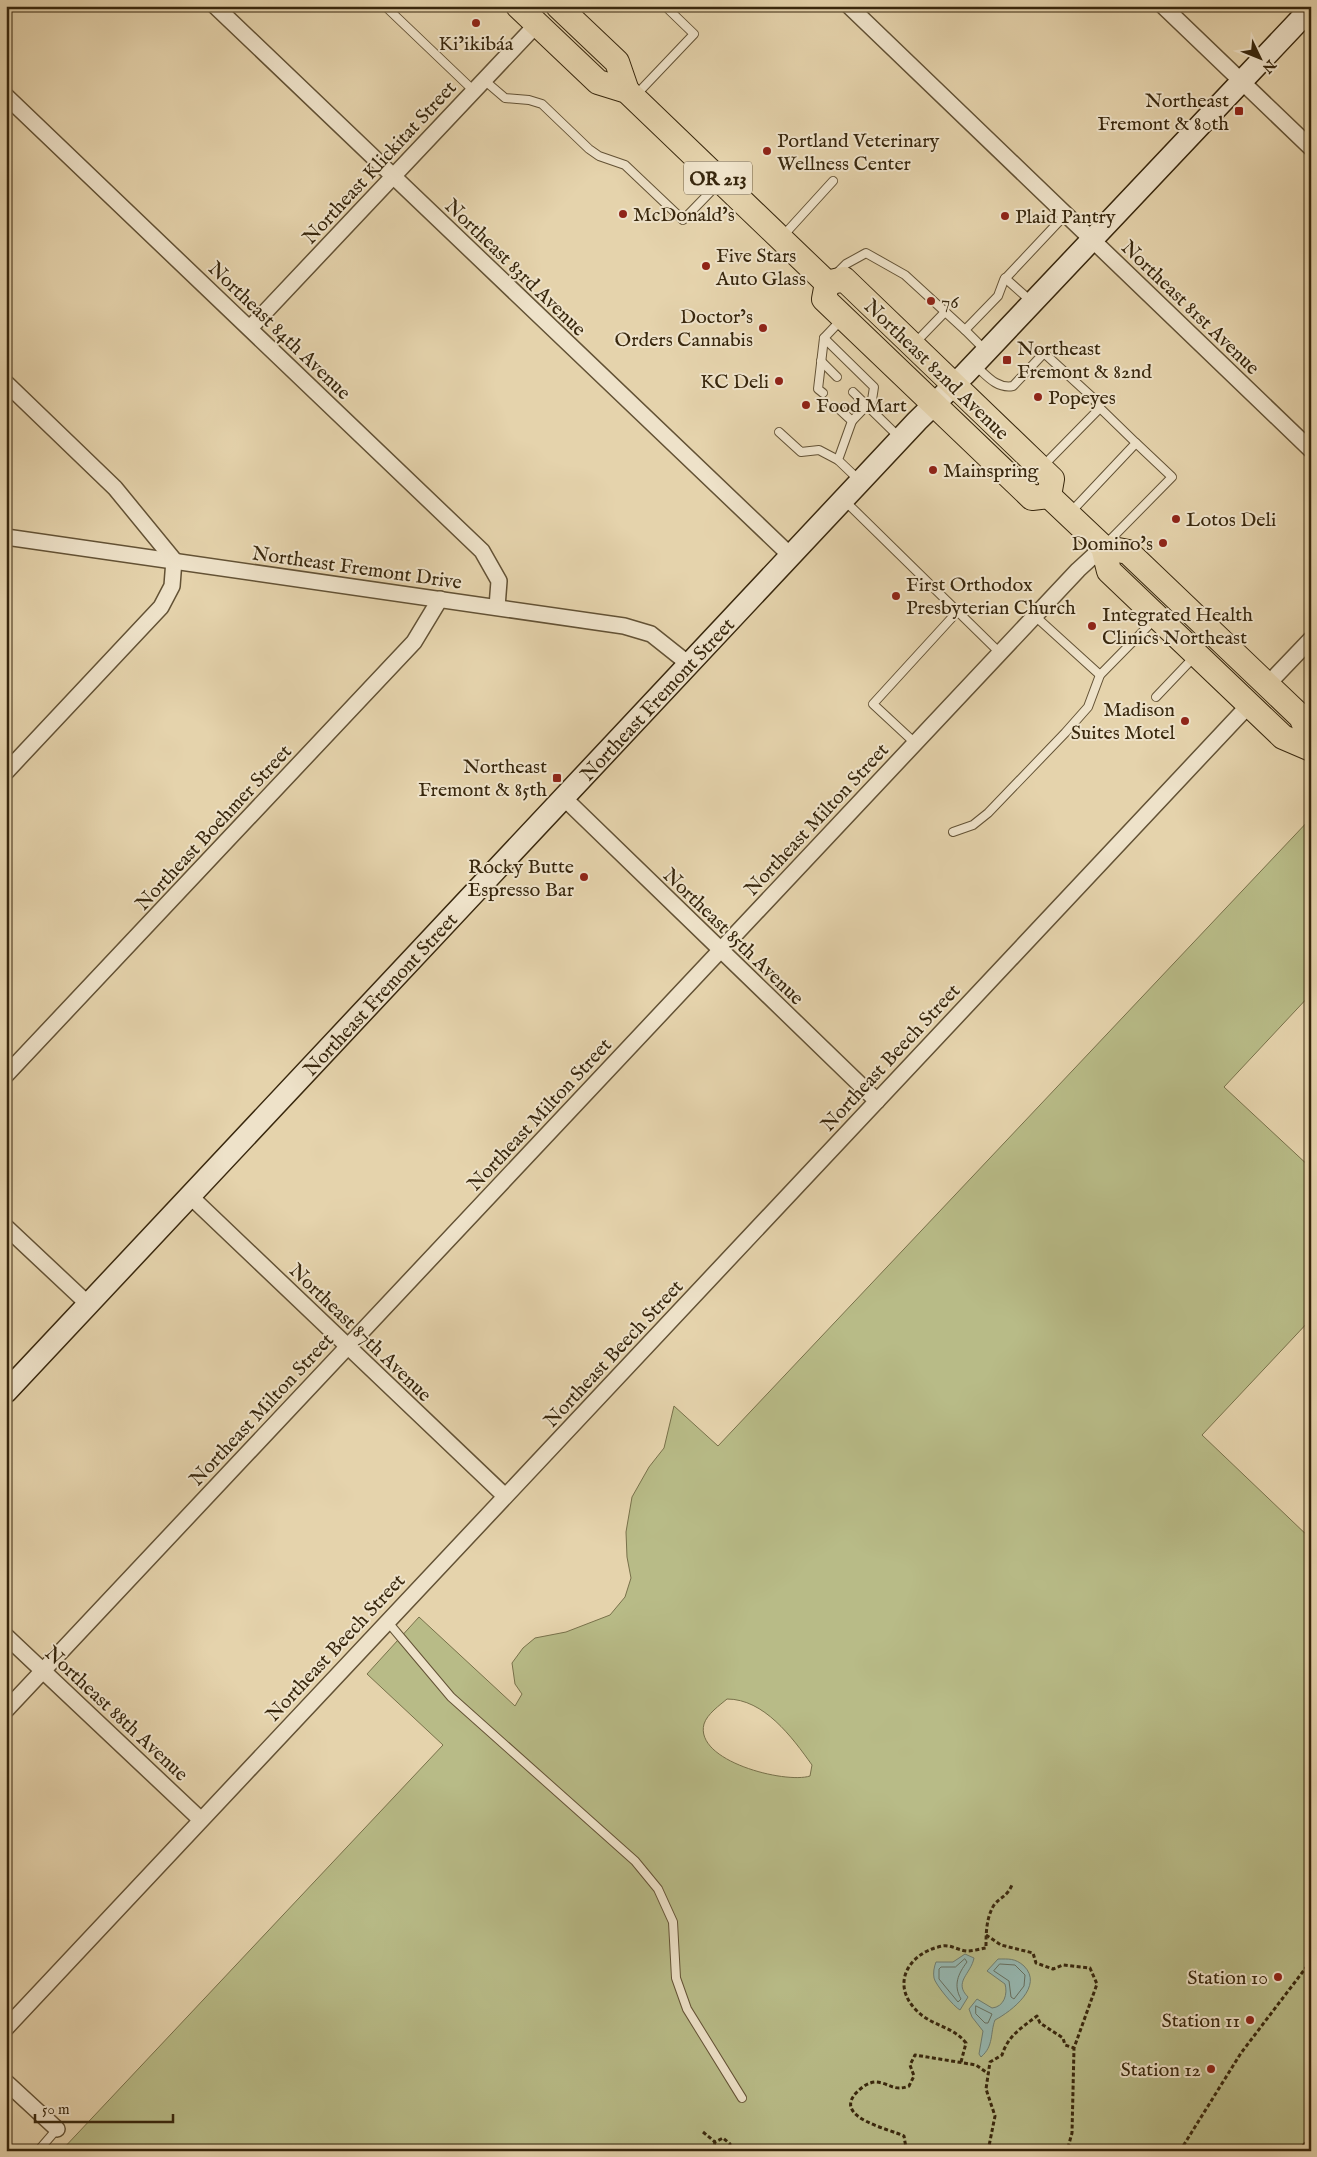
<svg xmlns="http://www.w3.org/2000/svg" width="1317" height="2157" viewBox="0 0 1317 2157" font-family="'IM FELL English',serif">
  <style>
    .green { fill: #b8bb87; stroke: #78714a; fill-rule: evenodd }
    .water { fill: #96b7b0; stroke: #707d6f }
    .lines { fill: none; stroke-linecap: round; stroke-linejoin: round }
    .shore { stroke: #676f5e; stroke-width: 1 }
    .lane-casing { stroke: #635235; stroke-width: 10 }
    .street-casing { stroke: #635235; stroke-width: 18 }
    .secondary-casing { stroke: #38270d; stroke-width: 24 }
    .primary-casing { stroke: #38270d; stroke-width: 26 }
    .path { stroke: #38270d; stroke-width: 3; stroke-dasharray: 4 2.5; stroke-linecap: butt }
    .lane { stroke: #eee2c9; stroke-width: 8 }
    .street { stroke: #eee2c9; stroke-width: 15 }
    .secondary { stroke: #eee2c9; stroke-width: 21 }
    .primary { stroke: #e5d3ac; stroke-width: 24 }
    .poi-dot { fill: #8f2418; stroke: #eee2c9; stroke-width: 2 }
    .labels { text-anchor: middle; stroke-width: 4; stroke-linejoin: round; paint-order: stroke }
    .shield { fill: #eee2c9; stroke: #6f5f45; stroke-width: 1 }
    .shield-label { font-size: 19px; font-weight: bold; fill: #38270d }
    .poi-label { font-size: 20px; fill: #38270d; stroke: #eee2c9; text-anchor: start }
    .street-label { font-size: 20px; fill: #38270d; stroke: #eee2c9 }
  </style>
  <rect width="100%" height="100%" fill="#e5d3ac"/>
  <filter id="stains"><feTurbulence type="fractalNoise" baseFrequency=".004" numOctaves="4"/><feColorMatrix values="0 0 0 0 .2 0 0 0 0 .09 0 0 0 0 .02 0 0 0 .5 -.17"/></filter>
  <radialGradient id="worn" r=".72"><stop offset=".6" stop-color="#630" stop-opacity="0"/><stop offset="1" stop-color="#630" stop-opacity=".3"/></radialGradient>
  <path class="green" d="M 1311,818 L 1311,994 L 1224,1087 L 1311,1168 L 1311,1319 L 1202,1435 L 1311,1539 L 1311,2151 L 61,2151 L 443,1745 L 367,1674 L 419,1617 L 515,1706 L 522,1694 L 515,1684 L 512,1663 L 523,1648 L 535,1638 L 566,1632 L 610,1615 L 625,1597 L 631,1578 L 627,1557 L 626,1532 L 632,1497 L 649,1467 L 664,1448 L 674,1406 L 718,1446 ZM 727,1699 C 764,1699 792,1737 812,1765 L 810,1776 C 785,1784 694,1761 704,1724 C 707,1714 720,1705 727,1699 Z"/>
  <g class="water">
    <path d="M 965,1954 L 974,1958 C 971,1974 953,1982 968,1997 L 960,2010 C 954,2007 935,1984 934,1978 C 933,1973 934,1967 936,1962 L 953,1962 Z"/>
    <path d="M 998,1959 C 1009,1959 1015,1958 1024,1966 C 1044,1986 1012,2011 995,2020 C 990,2033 994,2046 981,2057 L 979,2054 L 983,2031 L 972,2017 L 969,2009 L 977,1999 L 992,2008 C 1004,2007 1008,1994 1005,1984 L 987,1971 Z"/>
  </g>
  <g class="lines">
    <g class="shore">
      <path d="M 965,1959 L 967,1962 C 958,1974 953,1985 961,1999 L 958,2002 L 939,1979 L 939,1969 L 941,1967 L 955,1967 Z"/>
      <path d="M 1000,1964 L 1015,1965 L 1025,1975 L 1024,1986 L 1014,1999 L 1011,1997 L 1009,1981 L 994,1971 Z"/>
      <path d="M 976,2006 L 992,2014 L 988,2023 L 985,2023 L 976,2014 Z"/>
    </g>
    <g class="lane-casing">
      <g id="lane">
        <path d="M 385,6 L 474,91"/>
        <path d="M 484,80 L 505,98 L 529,100 L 542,104 L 589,149 L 599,156 L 625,165 L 683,220 L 719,183"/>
        <path d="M 635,96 L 694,34 L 665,6"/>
        <path d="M 782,237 L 833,181"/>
        <path d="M 836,274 L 846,264 L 866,253 L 905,275 L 965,330"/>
        <path d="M 1005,278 L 1032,302"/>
        <path d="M 824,338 L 874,387 L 872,400 L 852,421 L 838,408"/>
        <path d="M 915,343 L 945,312"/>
        <path d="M 986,351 L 965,330 L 998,296 L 1004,280 L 1066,214"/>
        <path d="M 821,361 L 837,377"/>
        <path d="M 976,366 C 987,376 997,389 1013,386 L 1044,353 L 1092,397 L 1100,408"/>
        <path d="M 853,392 L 900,438"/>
        <path d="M 823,393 L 818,389 L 824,338 L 842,319"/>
        <path d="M 852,421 L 838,460 L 859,480"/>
        <path d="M 779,432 L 801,452 L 819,450 L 838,460"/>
        <path d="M 1043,466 L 1100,408 L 1136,443 L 1070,513"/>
        <path d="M 845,501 L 1000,653"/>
        <path d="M 1107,543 L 1172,477 L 1136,443"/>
        <path d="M 1035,616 L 1100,675"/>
        <path d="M 1156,697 L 1195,656"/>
        <path d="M 915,743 L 873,704 L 958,611"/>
        <path d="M 953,832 L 973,825 L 988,813 L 1065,733 L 1088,707 L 1100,675 L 1156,618"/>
        <path d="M 387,1621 L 451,1697 L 635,1861 L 658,1889 L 673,1922 L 676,1978 L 687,2009 L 742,2098"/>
        <path d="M 38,2151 L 57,2129"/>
      </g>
    </g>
    <g class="street-casing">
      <g id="street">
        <path d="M 215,6 L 791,556"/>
        <path d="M 849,6 L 1311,450"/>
        <path d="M 1163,6 L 1311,148"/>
        <path d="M 6,96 L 482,551 L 499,581 L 497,607"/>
        <path d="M 250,328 L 537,24"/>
        <path d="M 6,383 L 115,488 L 174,560 L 172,586 L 161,607 L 6,772"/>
        <path d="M 6,537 L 624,626 L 651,634 L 690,665"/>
        <path d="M 1267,685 L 1311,639"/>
        <path d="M 564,798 L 877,1101"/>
        <path d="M 6,1075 L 414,642 L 440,599"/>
        <path d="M 190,1196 L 505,1496"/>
        <path d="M 6,1227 L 88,1304"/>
        <path d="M 6,1636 L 200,1819"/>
        <path d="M 6,1710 L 1078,570 L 1103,547"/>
        <path d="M 6,2028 L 1249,705"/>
        <path d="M 6,2082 L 57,2129"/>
      </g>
    </g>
    <g class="secondary-casing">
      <path id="secondary" d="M 6,1392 L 917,421 L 965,374 L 1311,8"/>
    </g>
    <g class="primary-casing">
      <g id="primary">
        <path d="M 518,6 L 598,82 L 627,91 L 827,283"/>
        <path d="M 558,6 L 617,62 L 627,91"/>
        <path d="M 827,283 L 844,279 L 1052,479 L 1049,496"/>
        <path d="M 827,283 L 824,299 L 1032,498 L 1049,496"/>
        <path d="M 1049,496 L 1103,547 L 1109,571 L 1283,737 L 1311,749"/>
        <path d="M 1103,547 L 1128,552 L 1301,717 L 1311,741"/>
      </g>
    </g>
    <g class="path">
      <path d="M 986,1935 L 1001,1945 L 1033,1953 L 1036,1963 L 1053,1969 L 1063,1965 L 1090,1968 L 1097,1984 L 1074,2048 L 1072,2133 L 1067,2151"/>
      <path d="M 961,2062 L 966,2043 C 953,2026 931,2026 916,2010 C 891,1984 908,1955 938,1947 C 950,1943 956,1950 967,1951 C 973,1951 980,1949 986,1948 C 986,1934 986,1918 994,1905 C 1000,1897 1006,1898 1012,1885"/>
      <path d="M 703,2132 L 715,2142"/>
      <path d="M 713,2151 L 715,2142 L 723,2138 L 730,2144 L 729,2151"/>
      <path d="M 905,2151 L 906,2148 L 904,2136 C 890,2129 833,2118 856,2093 C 861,2088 868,2082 876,2082 C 890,2083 893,2092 909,2086 L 914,2076 L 910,2065 L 915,2055 L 976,2065 L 989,2074"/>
      <path d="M 988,2151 L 995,2116 L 986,2089 L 990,2062 L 1002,2055 C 1008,2036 1021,2028 1037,2016 L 1040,2023 L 1063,2038 L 1065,2045 L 1074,2048"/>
      <path d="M 1180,2151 L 1241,2053 L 1311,1961"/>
      <path d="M 1299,2151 L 1311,2136"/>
    </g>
    <use href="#lane" class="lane"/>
    <use href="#street" class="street"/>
    <use href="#secondary" class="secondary"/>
    <use href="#primary" class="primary"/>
  </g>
  <g class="poi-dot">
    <circle cx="476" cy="23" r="5"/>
    <rect x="1234" y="106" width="10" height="10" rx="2.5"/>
    <circle cx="767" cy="151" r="5"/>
    <circle cx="623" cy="214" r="5"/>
    <circle cx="1005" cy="216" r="5"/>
    <circle cx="706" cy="266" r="5"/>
    <circle cx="931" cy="301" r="5"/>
    <circle cx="763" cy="328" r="5"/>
    <rect x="1002" y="355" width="10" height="10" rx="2.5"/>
    <circle cx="779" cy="381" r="5"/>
    <circle cx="1038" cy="397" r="5"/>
    <circle cx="806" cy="405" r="5"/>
    <circle cx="933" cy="470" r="5"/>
    <circle cx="1176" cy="519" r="5"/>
    <circle cx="1163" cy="543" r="5"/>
    <circle cx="896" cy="596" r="5"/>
    <circle cx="1092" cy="626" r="5"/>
    <circle cx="1185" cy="721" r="5"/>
    <rect x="552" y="773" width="10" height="10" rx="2.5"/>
    <circle cx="584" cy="877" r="5"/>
    <circle cx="1278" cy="1977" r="5"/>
    <circle cx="1250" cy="2020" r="5"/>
    <circle cx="1211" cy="2069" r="5"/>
  </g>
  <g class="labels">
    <rect class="shield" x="684" y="161.5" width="68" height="33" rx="4"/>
    <g class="shield-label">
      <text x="718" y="185">OR 213</text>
    </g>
    <g class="poi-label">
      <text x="476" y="50" text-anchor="middle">Ki’ikibáa</text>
      <text x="1229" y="107" text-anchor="end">Northeast<tspan x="1229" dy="23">Fremont &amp; 80th</tspan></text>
      <text x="777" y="147">Portland Veterinary<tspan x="777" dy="23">Wellness Center</tspan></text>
      <text x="633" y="221">McDonald's</text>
      <text x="1015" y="223">Plaid Pantry</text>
      <text x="716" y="262">Five Stars<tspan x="716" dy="23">Auto Glass</tspan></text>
      <text x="941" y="308">76</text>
      <text x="753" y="323" text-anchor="end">Doctor’s<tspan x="753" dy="23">Orders Cannabis</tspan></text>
      <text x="1017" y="355">Northeast<tspan x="1017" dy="23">Fremont &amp; 82nd</tspan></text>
      <text x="769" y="388" text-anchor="end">KC Deli</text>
      <text x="1048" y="404">Popeyes</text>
      <text x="816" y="412">Food Mart</text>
      <text x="943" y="477">Mainspring</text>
      <text x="1186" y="526">Lotos Deli</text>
      <text x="1153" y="550" text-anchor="end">Domino's</text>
      <text x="906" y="591">First Orthodox<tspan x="906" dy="23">Presbyterian Church</tspan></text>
      <text x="1102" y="621">Integrated Health<tspan x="1102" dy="23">Clinics Northeast</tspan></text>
      <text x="1175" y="716" text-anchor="end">Madison<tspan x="1175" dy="23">Suites Motel</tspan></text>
      <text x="547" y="773" text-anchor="end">Northeast<tspan x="547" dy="23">Fremont &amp; 85th</tspan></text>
      <text x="574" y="873" text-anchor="end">Rocky Butte<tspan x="574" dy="23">Espresso Bar</tspan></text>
      <text x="1268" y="1984" text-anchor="end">Station 10</text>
      <text x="1240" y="2027" text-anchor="end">Station 11</text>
      <text x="1201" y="2076" text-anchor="end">Station 12</text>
    </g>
    <g class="street-label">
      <text transform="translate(379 162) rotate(-47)" y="7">Northeast Klickitat Street</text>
      <text transform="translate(516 267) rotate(44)" y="7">Northeast 83rd Avenue</text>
      <text transform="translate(1191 307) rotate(44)" y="7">Northeast 81st Avenue</text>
      <text transform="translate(280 330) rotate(44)" y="7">Northeast 84th Avenue</text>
      <text transform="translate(937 369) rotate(44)" y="7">Northeast 82nd Avenue</text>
      <text transform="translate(357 567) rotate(8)" y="7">Northeast Fremont Drive</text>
      <text transform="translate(657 699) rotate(-47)" y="7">Northeast Fremont Street</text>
      <text transform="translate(816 819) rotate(-47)" y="7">Northeast Milton Street</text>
      <text transform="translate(213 827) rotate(-47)" y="7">Northeast Boehmer Street</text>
      <text transform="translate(734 936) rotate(44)" y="7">Northeast 85th Avenue</text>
      <text transform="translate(380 994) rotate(-47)" y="7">Northeast Fremont Street</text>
      <text transform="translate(890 1057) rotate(-47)" y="7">Northeast Beech Street</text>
      <text transform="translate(539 1114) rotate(-47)" y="7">Northeast Milton Street</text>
      <text transform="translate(361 1332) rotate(44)" y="7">Northeast 87th Avenue</text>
      <text transform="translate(613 1353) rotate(-47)" y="7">Northeast Beech Street</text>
      <text transform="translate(261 1409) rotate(-47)" y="7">Northeast Milton Street</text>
      <text transform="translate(335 1647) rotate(-47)" y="7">Northeast Beech Street</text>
      <text transform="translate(117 1713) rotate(43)" y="7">Northeast 88th Avenue</text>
    </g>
  </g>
  <rect width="1317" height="2157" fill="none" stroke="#e5d3ac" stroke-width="25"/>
  <rect x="8" y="8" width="1302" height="2142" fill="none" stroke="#38270d" stroke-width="2.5"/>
  <rect x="12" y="12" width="1292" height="2132" fill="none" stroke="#38270d"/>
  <g transform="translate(1260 58) rotate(133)" stroke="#eee2c9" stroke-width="4" paint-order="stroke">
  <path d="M0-4L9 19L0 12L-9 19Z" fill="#38270d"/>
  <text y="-8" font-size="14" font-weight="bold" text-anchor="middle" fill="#38270d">N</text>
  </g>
  <path d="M35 2114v8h138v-8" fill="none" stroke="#38270d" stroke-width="2.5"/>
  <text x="42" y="2114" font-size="15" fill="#38270d" stroke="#eee2c9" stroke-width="4" paint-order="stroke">50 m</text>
  <rect width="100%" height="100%" filter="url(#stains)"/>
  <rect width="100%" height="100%" fill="url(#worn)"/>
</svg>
